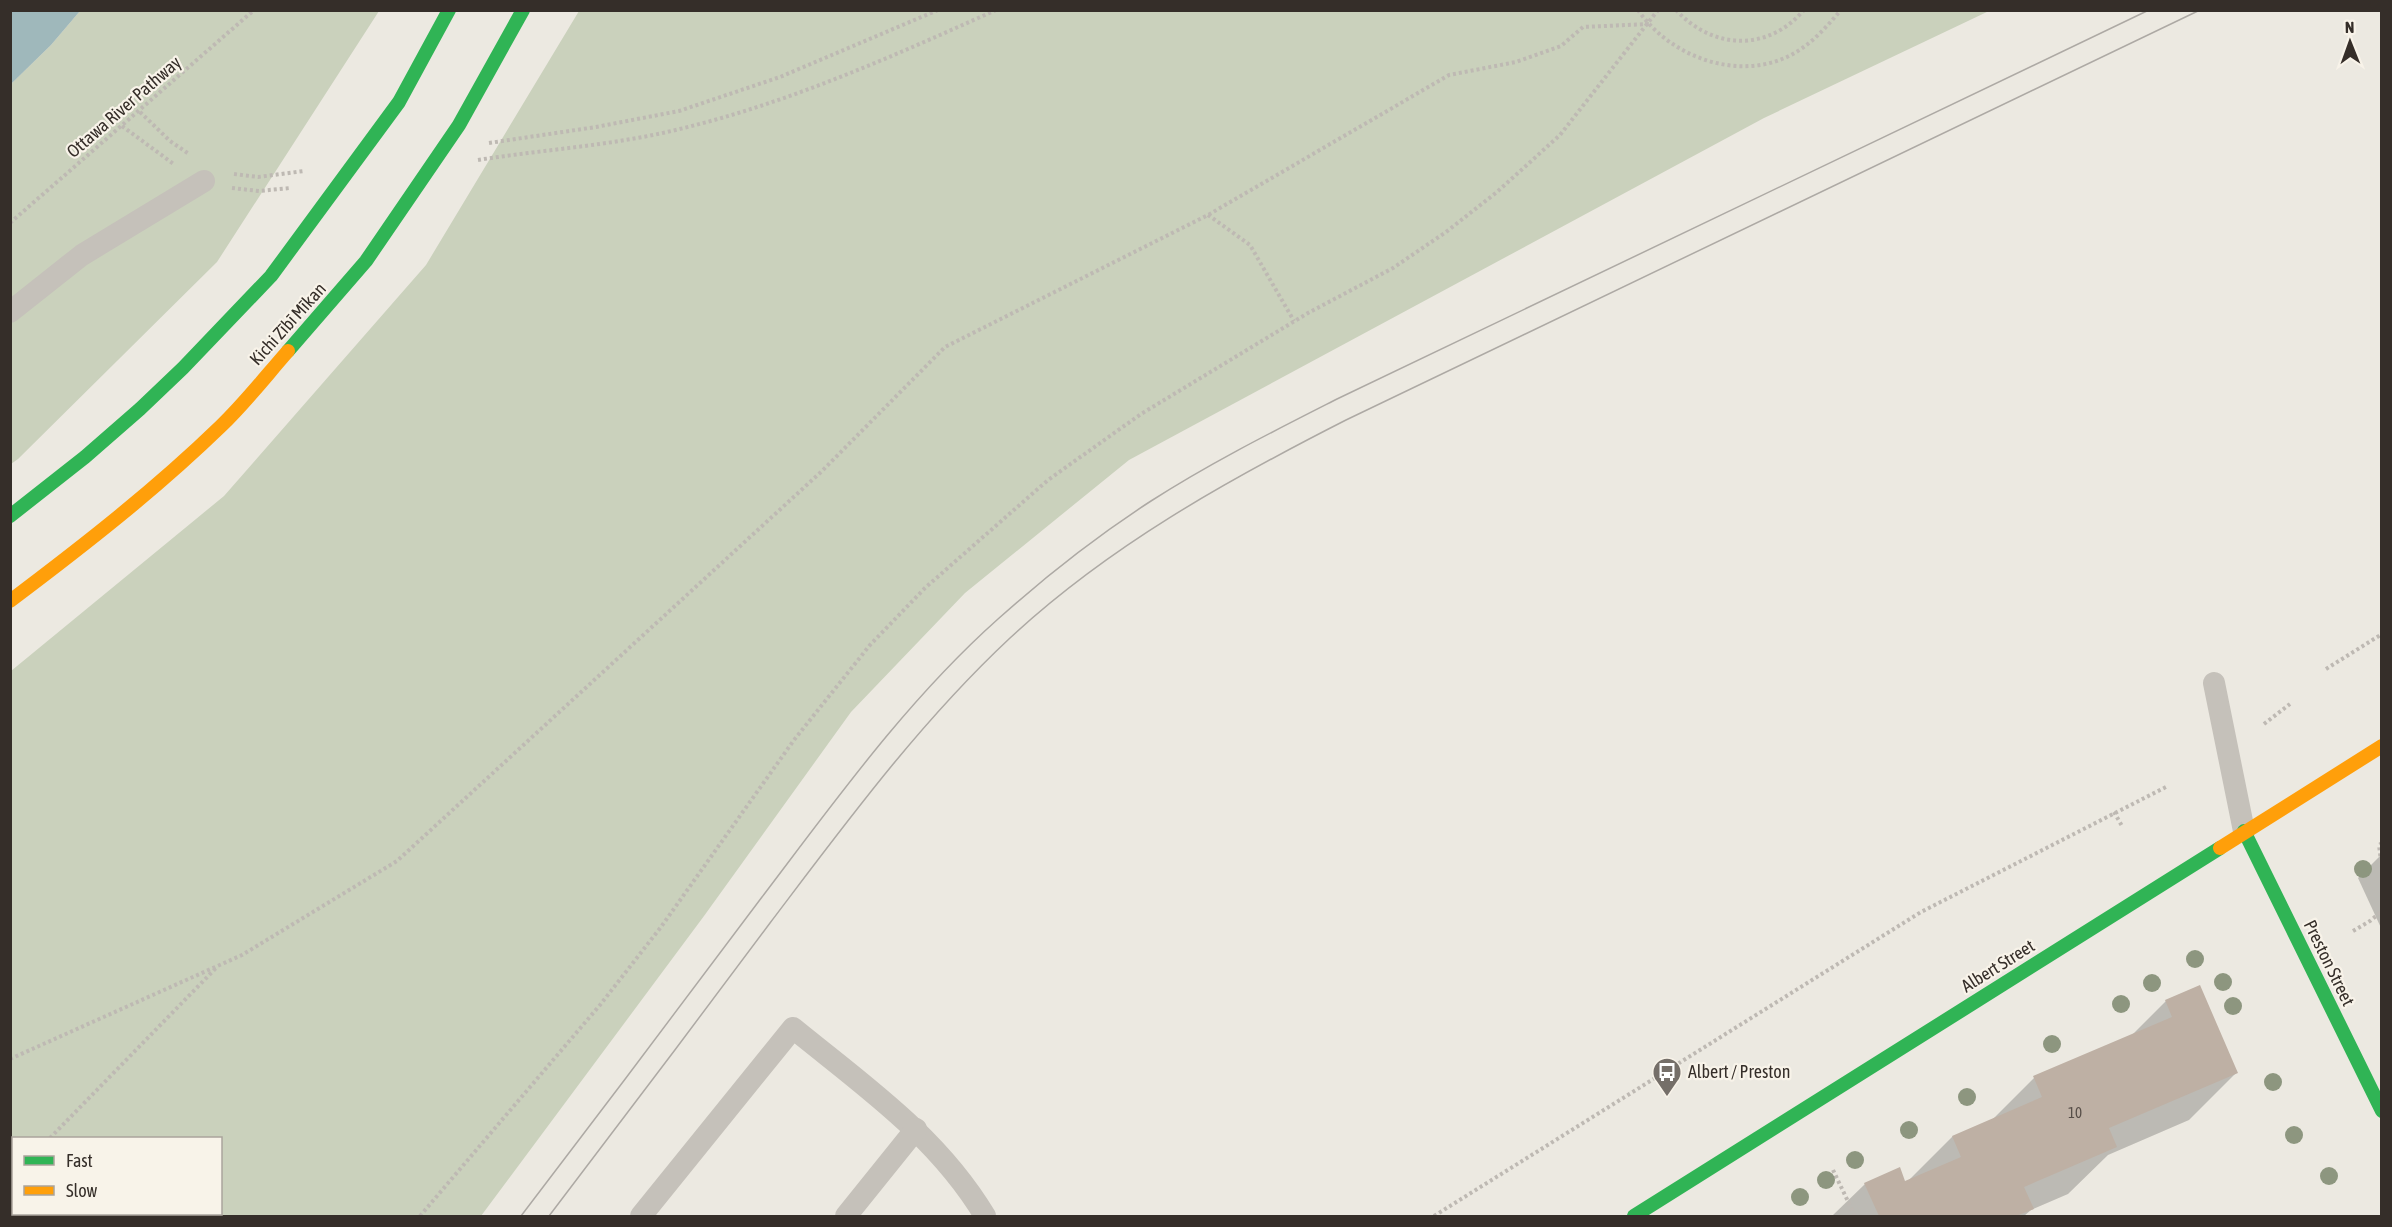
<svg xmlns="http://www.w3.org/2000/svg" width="2392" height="1227" viewBox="0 0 2392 1227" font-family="'Asap Condensed',sans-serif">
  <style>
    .green { fill: #cad1bc; fill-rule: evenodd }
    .water { fill: #9fb8bb }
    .shadow { fill: #0003 }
    .building { fill: #beb0a4 }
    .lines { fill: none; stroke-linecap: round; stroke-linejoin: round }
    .path { stroke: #beb9b3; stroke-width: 4; stroke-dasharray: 3 3; stroke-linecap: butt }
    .lane { stroke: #c5c1ba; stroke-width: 22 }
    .fast { stroke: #30b455; stroke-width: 14 }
    .slow { stroke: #ff9f0a; stroke-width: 14 }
    .tram { stroke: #ada9a4; stroke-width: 1.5 }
    .tree { fill: #8d967f }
    .labels { text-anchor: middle; stroke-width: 4.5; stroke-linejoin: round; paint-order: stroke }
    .number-label { font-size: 15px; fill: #574e48 }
    .street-label { font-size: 18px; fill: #352e29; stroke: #f8f3e9 }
    .poi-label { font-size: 18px; fill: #352e29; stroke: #f8f3e9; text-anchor: start }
  </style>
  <rect width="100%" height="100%" fill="#ece9e1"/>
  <g class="green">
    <path d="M 80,11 L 379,11 L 217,262 L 18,459 L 11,464 L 11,84 L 51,45 Z"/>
    <path d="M 579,11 L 579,10 L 1989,11 L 1764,118 L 1129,460 L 965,593 L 851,712 L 704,916 L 481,1216 L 11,1216 L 11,671 L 224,496 L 426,265 ZM 14,1138 L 220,1138 L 220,1214 L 14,1214 Z"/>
  </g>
  <path class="water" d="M 11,10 L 80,11 L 51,45 L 11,84 Z"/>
  <g class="shadow">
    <path d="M 2382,854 L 2382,930 L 2358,878 Z"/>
    <path d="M 2199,987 L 2236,1073 L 2189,1120 L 2108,1155 L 2068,1194 L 2031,1210 L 2024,1216 L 1832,1216 L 1865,1184 L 1908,1181 L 1952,1137 L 1991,1121 L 2034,1078 L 2131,1036 L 2166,1001 Z"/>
  </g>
  <path class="building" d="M 2200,985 L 2238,1073 L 2109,1128 L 2117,1147 L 2024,1187 L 2034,1209 L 2016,1216 L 1879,1216 L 1864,1183 L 1900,1167 L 1905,1181 L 1961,1157 L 1952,1136 L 2042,1097 L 2033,1076 L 2172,1017 L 2165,1000 Z"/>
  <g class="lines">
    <g class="path">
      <path d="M 1638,10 C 1673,61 1748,85 1801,49 C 1816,39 1829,24 1841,10"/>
      <path d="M 1676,10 C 1713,50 1768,52 1804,10"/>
      <path d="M 140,112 L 170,141 L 189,154"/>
      <path d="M 122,126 L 175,165"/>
      <path d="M 489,143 L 596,127 L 679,111 L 780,77 L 938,10"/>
      <path d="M 478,160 C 541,150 605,146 667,132 C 782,106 889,58 996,10"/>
      <path d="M 234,174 L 258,177 L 304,171"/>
      <path d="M 232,188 L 259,191 L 290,188"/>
      <path d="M 1208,215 L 1250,245 L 1294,321"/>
      <path d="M 10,223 L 254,10"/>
      <path d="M 2326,669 L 2382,634"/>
      <path d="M 2264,724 L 2290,704"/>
      <path d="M 2114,812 L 2122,826"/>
      <path d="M 2382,843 L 2379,845 L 2382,869"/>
      <path d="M 2353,931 L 2370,921 L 2382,911"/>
      <path d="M 10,1059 L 242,955 L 397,861 L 822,471 L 945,347 L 1208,215 L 1449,75 L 1516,62 L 1561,46 L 1583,27 L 1649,24"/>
      <path d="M 50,1138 L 217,967"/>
      <path d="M 1833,1170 L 1855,1216"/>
      <path d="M 10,1179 L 14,1176"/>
      <path d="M 420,1216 L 600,1005 L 661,927 L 794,740 L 870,645 L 925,588 L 1048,480 L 1141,414 L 1308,313 L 1393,268 L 1446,232 L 1497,192 L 1560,135 L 1658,10"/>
      <path d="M 1434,1216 L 1921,912 L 2166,787"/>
    </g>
    <g class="lane">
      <path d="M 10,312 L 82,255 L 204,181"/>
      <path d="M 2214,683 L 2244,831"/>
      <path d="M 641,1216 L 793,1028 C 864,1086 937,1136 985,1216"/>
      <path d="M 846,1216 L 916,1129"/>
    </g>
    <g class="fast">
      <path d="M 288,351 L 366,261 L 459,125 L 523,10"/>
      <path d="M 10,516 L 85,457 L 140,409 L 183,368 L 271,276 L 399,102 L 449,10"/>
      <path d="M 2244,831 L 2382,1111"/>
      <path d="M 1634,1216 L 2220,848"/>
    </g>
    <g class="slow">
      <path d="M 10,601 C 83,546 155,490 221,426 C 245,403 266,376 288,351"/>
      <path d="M 2220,848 L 2382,746"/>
    </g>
    <g class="tram">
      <path d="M 521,1216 C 602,1110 682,1004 762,897 C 835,801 907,700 998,619 C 1046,576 1097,536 1151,501 C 1210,463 1274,431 1337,399 L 2149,10"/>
      <path d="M 549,1216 C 623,1119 697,1021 770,923 C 845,824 919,723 1010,638 C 1109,546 1226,481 1346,420 L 2200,10"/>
    </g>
  </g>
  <g class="tree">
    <circle cx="2363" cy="869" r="9"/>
    <circle cx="2195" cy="959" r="9"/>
    <circle cx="2223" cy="982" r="9"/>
    <circle cx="2152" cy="983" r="9"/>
    <circle cx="2121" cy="1004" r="9"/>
    <circle cx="2233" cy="1006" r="9"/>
    <circle cx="2052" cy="1044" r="9"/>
    <circle cx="2273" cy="1082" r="9"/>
    <circle cx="1967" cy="1097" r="9"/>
    <circle cx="1909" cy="1130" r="9"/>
    <circle cx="2294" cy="1135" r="9"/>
    <circle cx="1855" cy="1160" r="9"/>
    <circle cx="2329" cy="1176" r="9"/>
    <circle cx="1826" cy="1180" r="9"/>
    <circle cx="1800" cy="1197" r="9"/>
  </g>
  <defs>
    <g id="bus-pin" transform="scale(1.5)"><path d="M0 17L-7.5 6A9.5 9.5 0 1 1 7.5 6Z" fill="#756f69" stroke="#f8f3e9"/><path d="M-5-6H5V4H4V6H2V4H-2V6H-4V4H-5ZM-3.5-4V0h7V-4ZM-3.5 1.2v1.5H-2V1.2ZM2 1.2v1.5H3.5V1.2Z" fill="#fff"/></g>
  </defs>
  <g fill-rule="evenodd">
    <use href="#bus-pin" x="1667" y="1072"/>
  </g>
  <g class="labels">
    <g class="number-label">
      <text x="2075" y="1118">10</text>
    </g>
    <g class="street-label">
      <text transform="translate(124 107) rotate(-41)" y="6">Ottawa River Pathway</text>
      <text transform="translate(288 324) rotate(-48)" y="6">Kichi Zībī Mīkan</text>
      <text transform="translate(2329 963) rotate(64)" y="6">Preston Street</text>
      <text transform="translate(1998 966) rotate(-32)" y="6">Albert Street</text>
    </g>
    <g class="poi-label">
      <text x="1688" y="1078">Albert / Preston</text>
    </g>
  </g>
  <rect width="2392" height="1227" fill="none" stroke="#352e29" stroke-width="24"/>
  <rect x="12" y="1137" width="210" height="78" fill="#f8f3e9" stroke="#aaa49c" stroke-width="1.5"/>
  <rect x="24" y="1156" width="30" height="9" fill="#30b455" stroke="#aaa49c" stroke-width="1.5"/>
  <text x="66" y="1167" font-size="18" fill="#352e29">Fast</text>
  <rect x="24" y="1186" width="30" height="9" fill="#ff9f0a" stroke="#aaa49c" stroke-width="1.5"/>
  <text x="66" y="1197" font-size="18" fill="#352e29">Slow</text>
  <g transform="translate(2350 42) rotate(359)" stroke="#f8f3e9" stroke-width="4.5" paint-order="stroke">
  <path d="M0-4.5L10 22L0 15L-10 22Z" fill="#352e29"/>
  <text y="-9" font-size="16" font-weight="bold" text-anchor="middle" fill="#352e29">N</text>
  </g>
</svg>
